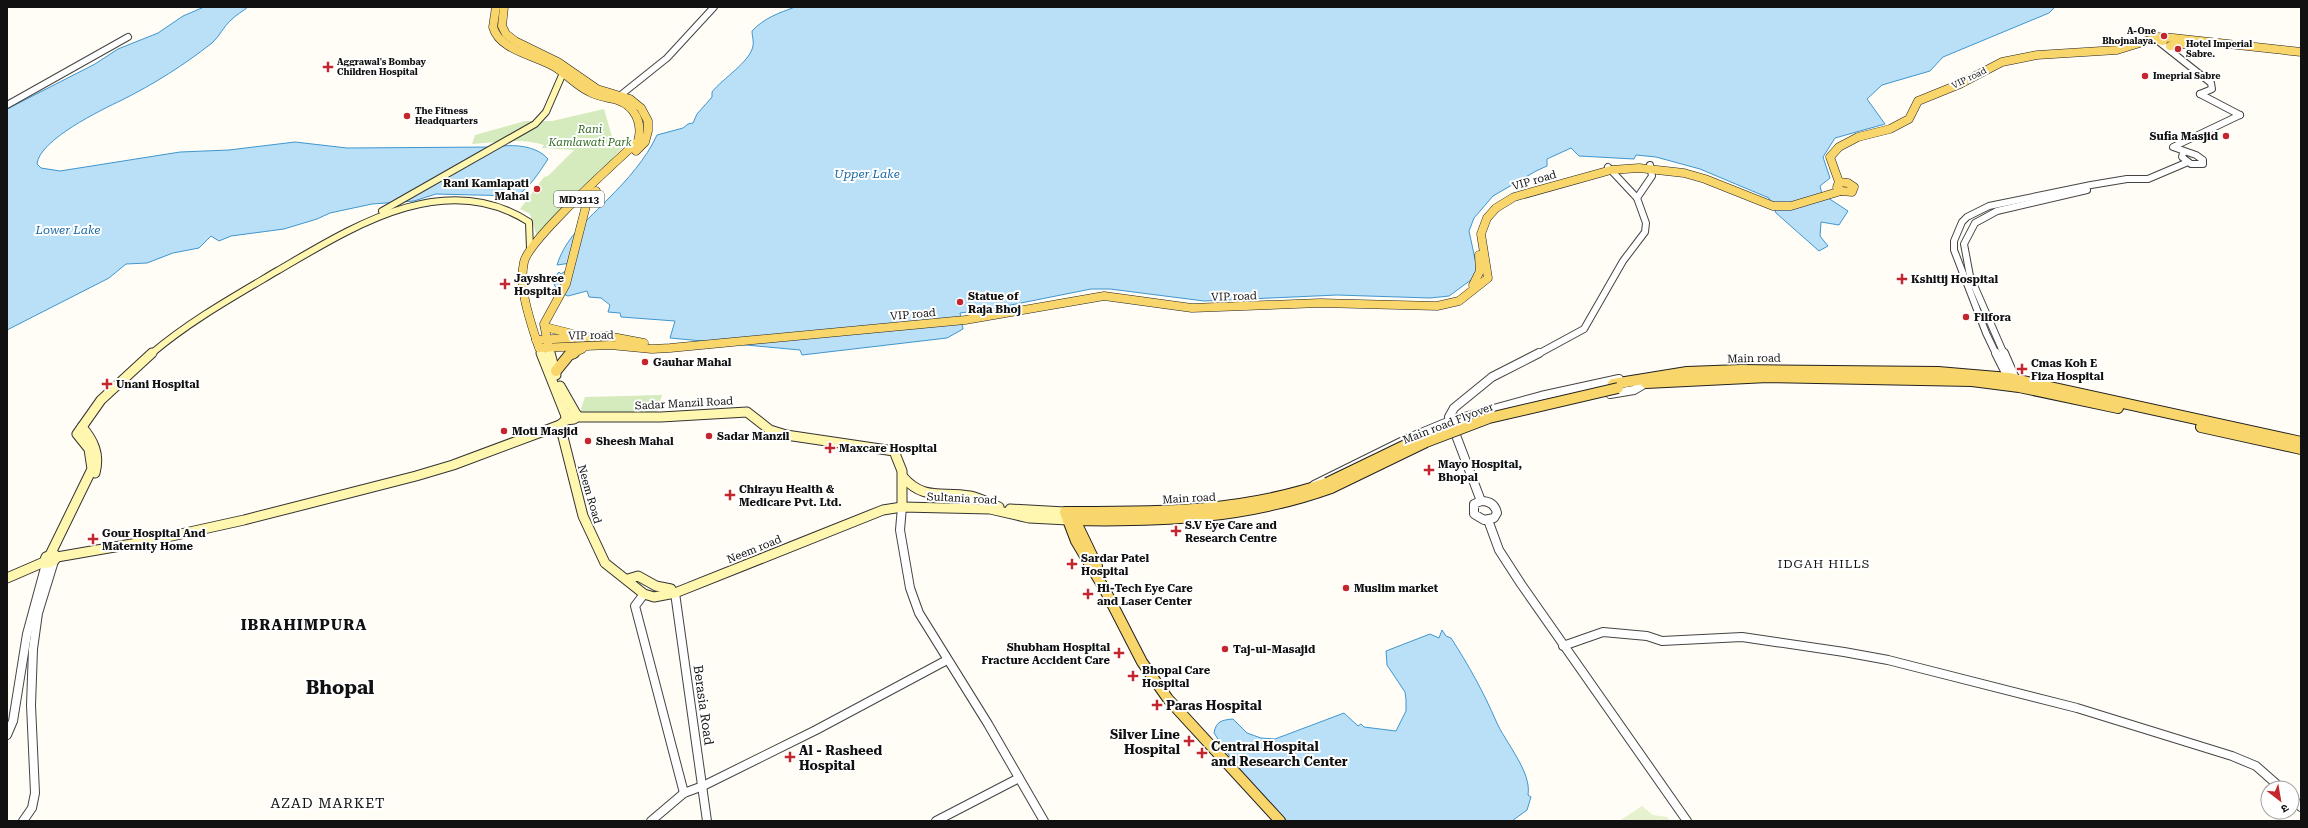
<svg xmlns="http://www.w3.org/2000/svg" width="2308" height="828" viewBox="0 0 2308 828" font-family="'Roboto Serif','Noto Sans Devanagari',serif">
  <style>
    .green { fill: #d5ebbd }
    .pitch { fill: #e6f2cf }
    .water { fill: #b9e0f7; stroke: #3f96cf }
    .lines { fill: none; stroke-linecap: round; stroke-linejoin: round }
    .tertiary-far1-casing { stroke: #444; stroke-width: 8 }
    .tertiary-casing { stroke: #444; stroke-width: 10 }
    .secondary-far1-casing { stroke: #333; stroke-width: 8 }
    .secondary-casing { stroke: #333; stroke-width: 11 }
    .primary-far1-casing { stroke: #222; stroke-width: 9 }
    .primary-casing { stroke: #222; stroke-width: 12 }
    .tertiary-far1 { stroke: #fff; stroke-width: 6 }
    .tertiary { stroke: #fff; stroke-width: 8 }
    .secondary-far1 { stroke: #fff6b0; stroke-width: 6 }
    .secondary { stroke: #fff6b0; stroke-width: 9 }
    .primary-far1 { stroke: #f9d66b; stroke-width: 8 }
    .primary { stroke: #f9d66b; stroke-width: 10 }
    .primary-bridge-casing { stroke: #222; stroke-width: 12; stroke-linecap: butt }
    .primary-bridge { stroke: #f9d66b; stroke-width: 10 }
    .poi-dot { fill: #c4262e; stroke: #fff; stroke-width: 1.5 }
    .labels { text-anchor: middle; stroke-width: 4; stroke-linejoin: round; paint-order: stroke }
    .far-poi-label { font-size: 9px; font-weight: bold; fill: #111; stroke: #fff; text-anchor: start }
    .far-street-label { font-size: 9px; fill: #111; stroke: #fff }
    .shield { fill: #fff; stroke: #585858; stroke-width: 1 }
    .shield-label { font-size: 10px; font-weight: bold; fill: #111 }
    .park-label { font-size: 11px; font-style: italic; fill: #2f6b1f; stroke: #fff }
    .poi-label { font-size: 11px; font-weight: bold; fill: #111; stroke: #fff; text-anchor: start }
    .street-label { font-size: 11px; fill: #111; stroke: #fff }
    .water-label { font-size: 12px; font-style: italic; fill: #1768a6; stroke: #fff }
    .neighbourhood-label { font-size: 12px; letter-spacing: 1px; fill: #111; stroke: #fff }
    .near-street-label { font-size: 13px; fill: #111; stroke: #fff }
    .near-poi-label { font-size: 13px; font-weight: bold; fill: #111; stroke: #fff; text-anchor: start }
    .near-neighbourhood-label { font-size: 14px; letter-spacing: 1px; fill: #111; stroke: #fff }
    .district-label { font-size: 15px; font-weight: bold; letter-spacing: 1px; fill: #111; stroke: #fff }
    .town-label { font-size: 19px; font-weight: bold; fill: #111; stroke: #fff }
  </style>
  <rect width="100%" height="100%" fill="#fffdf5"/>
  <g class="green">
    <path d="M 604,109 L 613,140 L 631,139 L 537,237 L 530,214 L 520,209 L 544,177 L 548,176 L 574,150 L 542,148 L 544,145 C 522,137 495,143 472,144 L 475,135 L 525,121 L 552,121 Z"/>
    <path d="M 662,395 L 657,412 L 579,415 L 585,397 Z"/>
  </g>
  <path class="pitch" d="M 1642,806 L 1653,815 L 1667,817 L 1670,821 L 1619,821 Z"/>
  <g class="water">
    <path d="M 204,7 L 248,7 C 243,11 236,15 231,20 C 223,27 220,36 212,43 C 184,65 154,84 122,100 C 101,110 39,140 37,164 L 41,168 L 60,171 L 180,152 L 229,150 L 295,142 L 347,148 L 495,147 C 512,144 536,145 548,159 C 540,171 529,189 516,196 L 436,194 L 414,201 L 372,204 L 330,213 L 317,219 L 284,229 L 231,236 L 219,241 L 211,236 L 199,248 L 173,253 L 147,263 L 126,264 L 109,278 L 7,330 L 7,109 L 95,64 L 118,49 L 158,33 L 183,16 Z"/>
    <path d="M 795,7 L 2055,7 L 2049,13 L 1943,57 L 1930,71 L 1882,85 L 1867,99 L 1885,124 L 1835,138 L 1823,157 L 1830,178 L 1820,186 L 1822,194 L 1848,211 L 1839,225 L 1821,222 L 1820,236 L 1828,246 L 1819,251 L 1776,213 L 1769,198 L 1700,169 L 1656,157 L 1636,155 L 1634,159 L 1579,156 L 1571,148 L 1547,159 L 1547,166 L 1536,171 L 1493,196 L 1474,218 L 1469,231 L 1477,268 L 1475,277 L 1449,296 L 1430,298 L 1337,295 L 1204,301 L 1110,289 L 1091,289 L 991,309 L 960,313 L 963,329 L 947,338 L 802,355 L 800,350 L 670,338 L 675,321 L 621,317 L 620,313 L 608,312 L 610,305 L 601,298 L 589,297 L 587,291 L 568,296 L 558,292 L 552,280 L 559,272 L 561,274 L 572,267 L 571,263 L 557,265 C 566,236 589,219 609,198 C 627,180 646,159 657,135 L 683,128 L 688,124 L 693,123 L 697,114 L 712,97 L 712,92 C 722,79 750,62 753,46 C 754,41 752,36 752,31 C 764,18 779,13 795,7 Z"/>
    <path d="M 1442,630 L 1446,636 L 1451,638 C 1468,664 1484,693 1496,721 C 1505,742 1532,772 1528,795 L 1531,797 L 1527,810 L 1512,821 L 1287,821 L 1239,770 L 1214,733 C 1216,721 1222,720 1233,719 L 1247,733 L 1261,738 L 1275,739 L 1344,713 L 1358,726 L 1361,724 L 1364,727 L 1396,731 L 1406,711 L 1406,700 L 1405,692 L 1387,665 L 1386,651 L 1430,634 L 1439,638 Z"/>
  </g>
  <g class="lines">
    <g class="tertiary-far1-casing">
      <g id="tertiary-far1">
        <path d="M 2158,41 L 2211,83 L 2212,89 L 2200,94"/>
        <path d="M 2200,94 L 2240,115"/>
        <path d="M 617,98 L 667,58 L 714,7"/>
        <path d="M 7,105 L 128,37"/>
        <path d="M 2183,153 L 2182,157 L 2191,164 L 2203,164 L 2203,160 L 2196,155 L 2173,147 L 2240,115"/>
        <path d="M 1608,167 L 1637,198"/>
        <path d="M 1538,354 L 1584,329 L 1623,261 L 1645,232 L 1646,223 L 1637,198 L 1652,176 L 1650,165"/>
        <path d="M 1996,354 L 1986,333 L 1954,250 L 1954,241 L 1962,222 L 1967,217 L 1989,206 L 2091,185 L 2127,179 L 2148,179 L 2188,162"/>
        <path d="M 2004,354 L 1970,276 L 1964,244 L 1975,223 L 1997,211 L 2087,190"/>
      </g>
    </g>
    <g class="tertiary-casing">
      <g id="tertiary">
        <path d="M 1996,353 L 2010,381"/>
        <path d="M 2004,353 L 2017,383"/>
        <path d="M 1610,394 L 1634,390 L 1646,383 L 1645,380"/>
        <path d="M 1314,485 L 1409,438 L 1450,421 L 1541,396 L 1619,379"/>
        <path d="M 1481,501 L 1449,417 L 1454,408 L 1492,377 L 1539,353"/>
        <path d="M 1481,501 C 1489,501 1495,504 1497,513 L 1494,518 L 1484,520 L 1474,514 L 1474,504 Z"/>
        <path d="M 902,507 L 900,530 L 910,588 L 919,613 L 988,724 L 1044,821"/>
        <path d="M 1488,520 L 1499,550 L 1521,584 L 1687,821"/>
        <path d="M 675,593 L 707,821"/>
        <path d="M 644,594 L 635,606 L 684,793"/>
        <path d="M 1563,646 L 1603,632 L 1647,636 L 1662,641 L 1742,637 L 1844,652 L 1888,660 L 2077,708 L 2232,756 L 2256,766 L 2281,788"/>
        <path d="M 7,735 L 13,721 L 27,634 L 46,564"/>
        <path d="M 2292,799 L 2301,807"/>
        <path d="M 23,821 L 32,808 L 35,793 L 31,705 L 33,649 L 38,613 L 54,561"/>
        <path d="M 651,821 L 684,793 L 703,786 L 816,730 L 947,660"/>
        <path d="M 936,821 L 1019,778"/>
      </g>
    </g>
    <g class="secondary-far1-casing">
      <g id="secondary-far1">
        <path d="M 382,211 L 535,124 L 546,112 L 563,73"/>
        <path d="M 549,347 L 551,354"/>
        <path d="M 539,348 L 541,354"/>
        <path d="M 151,354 C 190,321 233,297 277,271 C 351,228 444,167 529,222 L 530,249"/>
      </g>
    </g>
    <g class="secondary-casing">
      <g id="secondary">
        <path d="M 541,353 L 566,416"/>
        <path d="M 550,353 L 556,375"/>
        <path d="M 560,386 L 576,414"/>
        <path d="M 572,413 L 577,415 L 574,419 L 566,420 L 566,416 Z"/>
        <path d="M 577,417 L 661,417 L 747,412 L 770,430 L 786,435 L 894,451 L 902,471 L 902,507"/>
        <path d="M 560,425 L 583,516 L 605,563 L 644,594 L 654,597 L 675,593 L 883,510 L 902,507 L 990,509 L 1029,518 L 1068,520"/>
        <path d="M 82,427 C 94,441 100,455 95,473"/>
        <path d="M 903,477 C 924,501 942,491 970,496 C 980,498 989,503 999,507"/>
        <path d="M 1010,509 L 1065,512"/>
        <path d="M 54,554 L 57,557 C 54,562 50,564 44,563 L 46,557 Z"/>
        <path d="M 50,555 L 92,469 L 89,449 L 77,434 L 101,400 L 152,353"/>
        <path d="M 57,557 L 149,541 L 244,520 L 416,476 L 453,465 L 560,425 L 566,420"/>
        <path d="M 7,578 L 44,562"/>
        <path d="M 628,579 L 638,576 L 656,586 L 671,589"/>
      </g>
    </g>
    <g class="primary-far1-casing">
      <g id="primary-far1">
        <path d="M 496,7 L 493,27 C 499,50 534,55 553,66 C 566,73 576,86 590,92 C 598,97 608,97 617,100 C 635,106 643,123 638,141 C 617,161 529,239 524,262 C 518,289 531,323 539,348 L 610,345 L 652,349 L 670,348 L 965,320 L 1104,296 L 1192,308 L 1320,303 L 1437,306 L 1459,301 L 1488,278 L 1481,234 L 1487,218 L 1496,208 L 1514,197 L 1611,170 L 1639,168 L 1684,173 L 1705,179 L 1773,206 L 1791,206 L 1841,191"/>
        <path d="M 504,7 L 502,26 L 506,34 L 515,41 L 558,62 L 597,89 L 630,99 L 641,108 L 648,121 L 648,131 L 645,142 L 636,151"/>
        <path d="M 2161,38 L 2163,41 L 2155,39 L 2157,37 L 2173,38 L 2301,52"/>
        <path d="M 2170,46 L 2187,44"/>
        <path d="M 1839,182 L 1848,183 L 1854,187 L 1852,192 L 1841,191 L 1837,187 Z"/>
        <path d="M 1839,182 L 1830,157 L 1839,147 L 1858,137 L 1890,129 L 1909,119 L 1918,101 L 1960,84 L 2002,62 L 2037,55 L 2117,50 L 2156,38"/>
        <path d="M 1473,285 L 1480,271 L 1479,255"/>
        <path d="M 545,327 L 573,334"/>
        <path d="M 536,340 L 607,336 L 644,343"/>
        <path d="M 548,344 L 544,324 L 566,284 L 588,198 L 596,191"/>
        <path d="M 572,354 L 582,349"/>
      </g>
    </g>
    <g class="primary-casing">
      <g id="primary">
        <path d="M 556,371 L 569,355 L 574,353"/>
        <path d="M 1646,383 L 1768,377 L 1972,381 L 2019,387 L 2118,408"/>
        <path d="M 1613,384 L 1687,372 L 1741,370 L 1938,372 L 2009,378 L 2301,442"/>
        <path d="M 2201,427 L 2301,449"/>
        <path d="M 1074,518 L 1097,566"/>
        <path d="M 1068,520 C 1160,522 1244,519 1331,488"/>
        <path d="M 1280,821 L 1168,699 L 1142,662 L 1105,590 L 1076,541 L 1065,512 C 1157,512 1239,513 1327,483"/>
      </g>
    </g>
    <use href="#tertiary-far1" class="tertiary-far1"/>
    <use href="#tertiary" class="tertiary"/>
    <use href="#secondary-far1" class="secondary-far1"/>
    <use href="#secondary" class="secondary"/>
    <use href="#primary-far1" class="primary-far1"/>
    <use href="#primary" class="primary"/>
    <g class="primary-bridge-casing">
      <g id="primary-bridge">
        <path d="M 1327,483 L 1416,440"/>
        <path d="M 1331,488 L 1426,442 L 1489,418 L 1618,388"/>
      </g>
    </g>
    <use href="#primary-bridge" class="primary-bridge"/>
  </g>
  <g class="poi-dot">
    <circle cx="2164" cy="36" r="4"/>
    <circle cx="2178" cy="49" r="4"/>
    <path d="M326 61h4v4h4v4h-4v4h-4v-4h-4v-4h4z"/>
    <circle cx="2145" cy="76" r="4"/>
    <circle cx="407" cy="116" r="4"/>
    <circle cx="2226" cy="136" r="4"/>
    <circle cx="537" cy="189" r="4"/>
    <path d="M1900 273h4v4h4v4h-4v4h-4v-4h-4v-4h4z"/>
    <path d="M503 278h4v4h4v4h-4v4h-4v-4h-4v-4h4z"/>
    <circle cx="960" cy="302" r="4"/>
    <circle cx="1966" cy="317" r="4"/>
    <circle cx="645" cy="362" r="4"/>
    <path d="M2020 363h4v4h4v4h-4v4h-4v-4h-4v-4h4z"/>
    <path d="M105 378h4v4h4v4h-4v4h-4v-4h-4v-4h4z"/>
    <circle cx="504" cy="431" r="4"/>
    <circle cx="709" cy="436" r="4"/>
    <circle cx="588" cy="441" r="4"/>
    <path d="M828 442h4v4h4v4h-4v4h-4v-4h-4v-4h4z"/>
    <path d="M1427 464h4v4h4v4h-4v4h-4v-4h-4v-4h4z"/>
    <path d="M728 489h4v4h4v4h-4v4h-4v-4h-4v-4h4z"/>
    <path d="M1174 525h4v4h4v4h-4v4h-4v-4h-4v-4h4z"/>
    <path d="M91 533h4v4h4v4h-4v4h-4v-4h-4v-4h4z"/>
    <path d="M1070 558h4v4h4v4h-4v4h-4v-4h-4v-4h4z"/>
    <circle cx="1346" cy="588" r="4"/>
    <path d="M1086 588h4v4h4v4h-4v4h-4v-4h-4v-4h4z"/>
    <circle cx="1225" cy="649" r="4"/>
    <path d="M1117 647h4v4h4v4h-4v4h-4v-4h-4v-4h4z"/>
    <path d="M1131 670h4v4h4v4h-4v4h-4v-4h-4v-4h4z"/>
    <path d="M1155 699h4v4h4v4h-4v4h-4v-4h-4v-4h4z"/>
    <path d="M1187 735h4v4h4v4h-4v4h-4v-4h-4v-4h4z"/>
    <path d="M1200 747h4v4h4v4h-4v4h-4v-4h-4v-4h4z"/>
    <path d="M788 751h4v4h4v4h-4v4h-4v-4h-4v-4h4z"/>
  </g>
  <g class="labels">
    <g class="far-poi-label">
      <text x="2156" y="34" text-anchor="end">A-One<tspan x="2156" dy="10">Bhojnalaya.</tspan></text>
      <text x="2186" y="47">Hotel Imperial<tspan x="2186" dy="10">Sabre.</tspan></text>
      <text x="337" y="65">Aggrawal's Bombay<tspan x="337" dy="10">Children Hospital</tspan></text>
      <text x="2153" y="79">Imeprial Sabre</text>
      <text x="415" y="114">The Fitness<tspan x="415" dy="10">Headquarters</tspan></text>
    </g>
    <g class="far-street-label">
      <text transform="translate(1969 78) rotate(-26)" y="3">VIP road</text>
    </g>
    <rect class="shield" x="554" y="191" width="50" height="16" rx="3"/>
    <g class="shield-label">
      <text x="579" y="203">MD3113</text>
    </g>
    <g class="park-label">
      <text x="590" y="133">Rani<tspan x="590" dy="13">Kamlawati Park</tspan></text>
    </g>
    <g class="poi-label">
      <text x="2218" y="140" text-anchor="end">Sufia Masjid</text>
      <text x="529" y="187" text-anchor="end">Rani Kamlapati<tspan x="529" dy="13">Mahal</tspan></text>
      <text x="514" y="282">Jayshree<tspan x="514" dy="13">Hospital</tspan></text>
      <text x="1911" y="283">Kshitij Hospital</text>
      <text x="968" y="300">Statue of<tspan x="968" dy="13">Raja Bhoj</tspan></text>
      <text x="1974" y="321">Filfora</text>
      <text x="653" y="366">Gauhar Mahal</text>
      <text x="2031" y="367">Cmas Koh E<tspan x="2031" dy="13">Fiza Hospital</tspan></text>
      <text x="116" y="388">Unani Hospital</text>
      <text x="512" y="435">Moti Masjid</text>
      <text x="717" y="440">Sadar Manzil</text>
      <text x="596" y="445">Sheesh Mahal</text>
      <text x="839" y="452">Maxcare Hospital</text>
      <text x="1438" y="468">Mayo Hospital,<tspan x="1438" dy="13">Bhopal</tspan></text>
      <text x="739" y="493">Chirayu Health &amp;<tspan x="739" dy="13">Medicare Pvt. Ltd.</tspan></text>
      <text x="1185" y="529">S.V Eye Care and<tspan x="1185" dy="13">Research Centre</tspan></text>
      <text x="102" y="537">Gour Hospital And<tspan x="102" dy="13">Maternity Home</tspan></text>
      <text x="1081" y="562">Sardar Patel<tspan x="1081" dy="13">Hospital</tspan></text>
      <text x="1097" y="592">Hi-Tech Eye Care<tspan x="1097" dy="13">and Laser Center</tspan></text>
      <text x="1354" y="592">Muslim market</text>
      <text x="1110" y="651" text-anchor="end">Shubham Hospital<tspan x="1110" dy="13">Fracture Accident Care</tspan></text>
      <text x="1233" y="653">Taj-ul-Masajid</text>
      <text x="1142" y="674">Bhopal Care<tspan x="1142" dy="13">Hospital</tspan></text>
    </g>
    <g class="street-label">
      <text transform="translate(1534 180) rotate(-16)" y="4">VIP road</text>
      <text transform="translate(1234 296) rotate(-2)" y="4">VIP road</text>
      <text transform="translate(913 314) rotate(-5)" y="4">VIP road</text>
      <text transform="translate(591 335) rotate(-1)" y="4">VIP road</text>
      <text transform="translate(1754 358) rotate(-1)" y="4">Main road</text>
      <text transform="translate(684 403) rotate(-3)" y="4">Sadar Manzil Road</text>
      <text transform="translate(1448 423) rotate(-21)" y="4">Main road Flyover</text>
      <text transform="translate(590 494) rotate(74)" y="4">Neem Road</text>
      <text transform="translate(962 498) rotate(3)" y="4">Sultania road</text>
      <text transform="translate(1189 498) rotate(-3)" y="4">Main road</text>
      <text transform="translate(754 549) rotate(-22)" y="4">Neem road</text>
    </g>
    <g class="water-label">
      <text x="867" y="178">Upper Lake</text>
      <text x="68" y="234">Lower Lake</text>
    </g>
    <g class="neighbourhood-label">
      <text x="1824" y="568">IDGAH HILLS</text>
    </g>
    <g class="near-street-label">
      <text transform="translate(704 705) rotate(82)" y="5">Berasia Road</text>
    </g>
    <g class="near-poi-label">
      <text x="1166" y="710">Paras Hospital</text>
      <text x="1180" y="739" text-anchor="end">Silver Line<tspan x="1180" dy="15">Hospital</tspan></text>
      <text x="1211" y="751">Central Hospital<tspan x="1211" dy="15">and Research Center</tspan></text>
      <text x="799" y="755">Al - Rasheed<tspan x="799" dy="15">Hospital</tspan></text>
    </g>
    <g class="near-neighbourhood-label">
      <text x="328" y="808">AZAD MARKET</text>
    </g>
    <g class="district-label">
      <text x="304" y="630">IBRAHIMPURA</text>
    </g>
    <g class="town-label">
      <text x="340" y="694">Bhopal</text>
    </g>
  </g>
  <rect width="2308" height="828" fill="none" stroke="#111111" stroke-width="16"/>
  <g transform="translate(2280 800) rotate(149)"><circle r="19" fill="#ffffff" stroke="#a0a0a0"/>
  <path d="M0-3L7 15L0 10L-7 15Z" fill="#c4262e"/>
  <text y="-6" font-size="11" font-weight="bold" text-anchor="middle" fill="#111111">उ</text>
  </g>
</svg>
